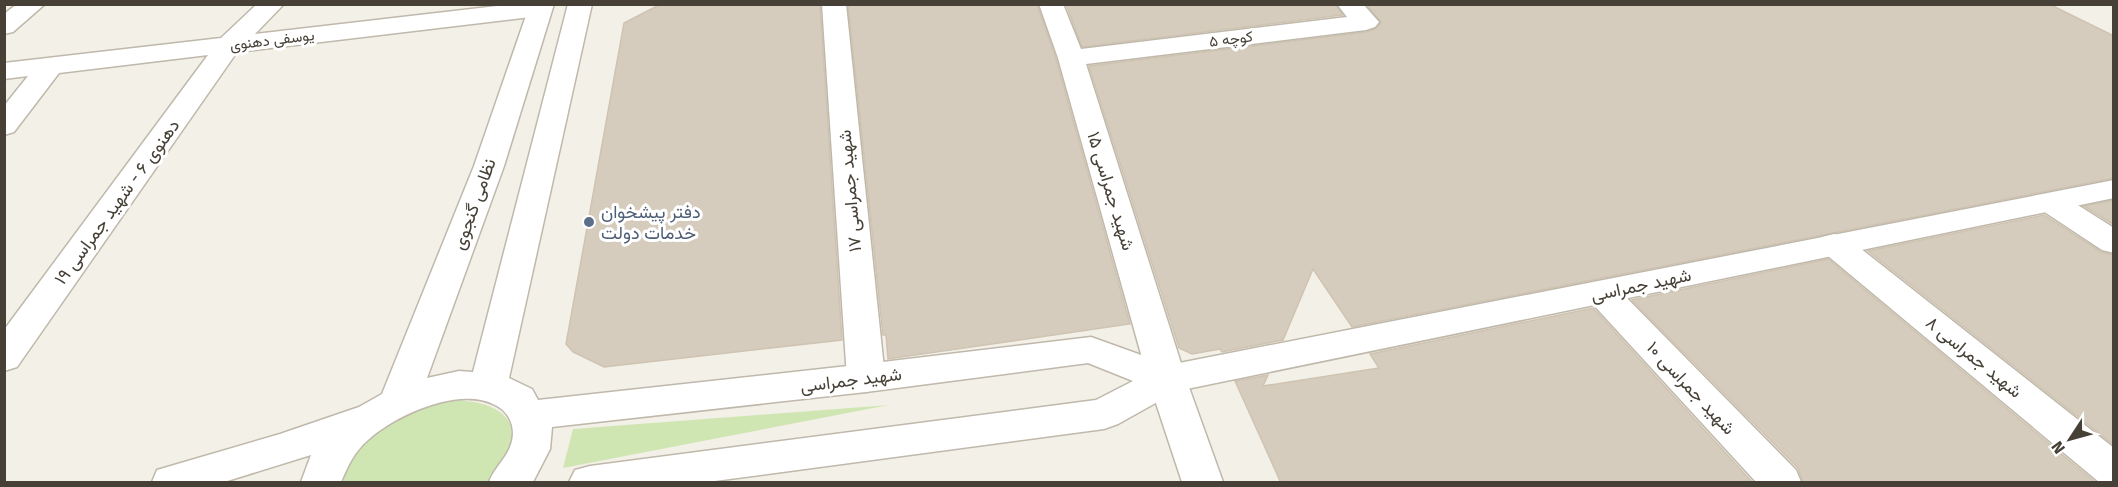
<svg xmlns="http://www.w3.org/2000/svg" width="2118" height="487" viewBox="0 0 2118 487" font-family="'Fira Sans',Vazirmatn,sans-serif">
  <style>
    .green { fill: #cfe6b2 }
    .building { fill: #d5ccbe; stroke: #cfc3b1; stroke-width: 1.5 }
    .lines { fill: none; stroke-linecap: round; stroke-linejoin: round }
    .minor-casing { stroke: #bfb8ab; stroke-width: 3 }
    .tertiary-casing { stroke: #bfb8ab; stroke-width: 3 }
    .minor { fill: #fff; fill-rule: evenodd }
    .tertiary { fill: #fff; fill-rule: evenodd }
    .service-dot { fill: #5c6f8a; stroke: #fff; stroke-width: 2 }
    .labels { text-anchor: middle; stroke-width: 6; stroke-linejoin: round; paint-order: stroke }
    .far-street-label { font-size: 15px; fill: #464037; stroke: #fff }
    .street-label { font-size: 18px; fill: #464037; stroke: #fff }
    .service-label { font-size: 18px; fill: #4e5e75; stroke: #fff; text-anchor: start }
  </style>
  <rect width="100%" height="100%" fill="#f3f0e8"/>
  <g class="green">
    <path d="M 448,400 C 513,400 533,432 487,482 L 344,482 C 342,449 393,417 420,406 C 429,403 439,402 448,400 Z"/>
    <path d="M 889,405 L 563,468 L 573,429 Z"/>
  </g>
  <g class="building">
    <path d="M 670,4 L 820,4 L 842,340 L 604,367 L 573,352 L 566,344 L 624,23 L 657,6 Z"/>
    <path d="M 848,4 L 1037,4 L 1056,59 L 1130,324 L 888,359 L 886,335 L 883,335 Z"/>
    <path d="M 1066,4 L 1335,4 L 1343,15 L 1082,47 Z"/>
    <path d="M 1366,4 L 2049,4 L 2114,36 L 2114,178 L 1352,327 L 1313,269 L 1283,340 L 1222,352 L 1220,349 L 1192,354 L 1179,348 L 1089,66 L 1366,32 L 1377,28 L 1381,22 Z"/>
    <path d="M 2114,200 L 2114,225 L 2084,206 Z"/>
    <path d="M 2044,215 L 2101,252 L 2114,255 L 2114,445 L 1868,251 Z"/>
    <path d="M 1828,259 L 2096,483 L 1803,483 L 1798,468 L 1632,300 Z"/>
    <path d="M 1593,308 L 1753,483 L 1281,483 L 1235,381 L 1268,375 L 1263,386 L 1379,368 L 1370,354 Z"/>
  </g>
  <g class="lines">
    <g class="minor-casing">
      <g id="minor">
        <path d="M 17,4 L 45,4 L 13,32 L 4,34 L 4,14 Z"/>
        <path d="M 257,4 L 284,4 L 255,34 L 514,4 L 548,4 L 551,9 L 548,14 L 539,16 L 237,52 L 17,367 L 4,371 L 4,330 L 208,55 L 59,73 L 14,132 L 4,135 L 4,106 L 28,76 L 4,79 L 4,63 L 221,38 Z"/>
        <path d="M 822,4 L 846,4 L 885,378 L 879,388 L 866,392 L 853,388 L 847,378 Z"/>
        <path d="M 1039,4 L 1063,4 L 1081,49 L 1347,17 L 1337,4 L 1363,4 L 1379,22 L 1375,27 L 1366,30 L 1086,64 L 1186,379 L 1223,482 L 1182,482 L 1148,379 L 1058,58 Z"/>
        <path d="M 2051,193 L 2062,195 L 2114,228 L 2114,253 L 2102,250 L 2040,209 L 2035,202 L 2040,195 Z"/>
        <path d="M 1834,234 L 1846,237 L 2114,448 L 2114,482 L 2099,482 L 1822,251 L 1817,244 L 1822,237 Z"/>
        <path d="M 1602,281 L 1614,285 L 1796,470 L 1801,482 L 1756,482 L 1590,301 L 1585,293 L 1590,285 Z"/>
      </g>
    </g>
    <g class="tertiary-casing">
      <path id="tertiary" d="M 530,4 L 554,4 L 504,166 L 427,378 L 459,371 L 473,372 L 568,4 L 592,4 L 509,378 L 532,389 L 538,400 L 866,364 L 1091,337 L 1169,365 L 2114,180 L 2114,198 L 1177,391 L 1118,424 L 1104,429 L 707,482 L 569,482 L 575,470 L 590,466 L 1096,400 L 1133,381 L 1088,363 L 866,392 L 552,427 L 550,449 L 533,482 L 489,482 C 495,465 512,455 513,434 C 513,421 506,410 495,405 C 459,386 396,415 368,440 C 354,452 348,466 341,482 L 301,482 L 311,455 L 224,482 L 152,482 L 157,470 L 280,434 L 359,407 L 382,394 L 474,166 Z"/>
    </g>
    <use href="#minor" class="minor"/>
    <use href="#tertiary" class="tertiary"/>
  </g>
  <circle class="service-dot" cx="589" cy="222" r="6"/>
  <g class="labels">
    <g class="far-street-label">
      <text transform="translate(1231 39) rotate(-7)" y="5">کوچه ۵</text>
      <text transform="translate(272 40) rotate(-7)" y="5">یوسفی دهنوی</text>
    </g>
    <g class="street-label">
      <text transform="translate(850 191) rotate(-95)" y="6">شهید جمراسی ۱۷</text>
      <text transform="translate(1111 191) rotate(73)" y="6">شهید جمراسی ۱۵</text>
      <text transform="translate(117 202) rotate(-54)" y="6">دهنوی ۶ - شهید جمراسی ۱۹</text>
      <text transform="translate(474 204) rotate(-70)" y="6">نظامی گنجوی</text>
      <text transform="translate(1641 285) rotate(-12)" y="6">شهید جمراسی</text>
      <text transform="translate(1974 357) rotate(39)" y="6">شهید جمراسی ۸</text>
      <text transform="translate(851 380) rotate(-7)" y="6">شهید جمراسی</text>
      <text transform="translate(1691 388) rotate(47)" y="6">شهید جمراسی ۱۰</text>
    </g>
    <g class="service-label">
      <text x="601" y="218">دفتر پیشخوان<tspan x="601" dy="21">خدمات دولت</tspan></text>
    </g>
  </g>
  <rect width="2118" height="487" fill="none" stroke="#464037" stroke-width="12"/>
  <g transform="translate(2070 439) rotate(234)" stroke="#ffffff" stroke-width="4.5" paint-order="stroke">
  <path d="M0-4.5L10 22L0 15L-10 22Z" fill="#464037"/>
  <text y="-9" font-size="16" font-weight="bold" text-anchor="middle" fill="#464037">N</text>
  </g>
</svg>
